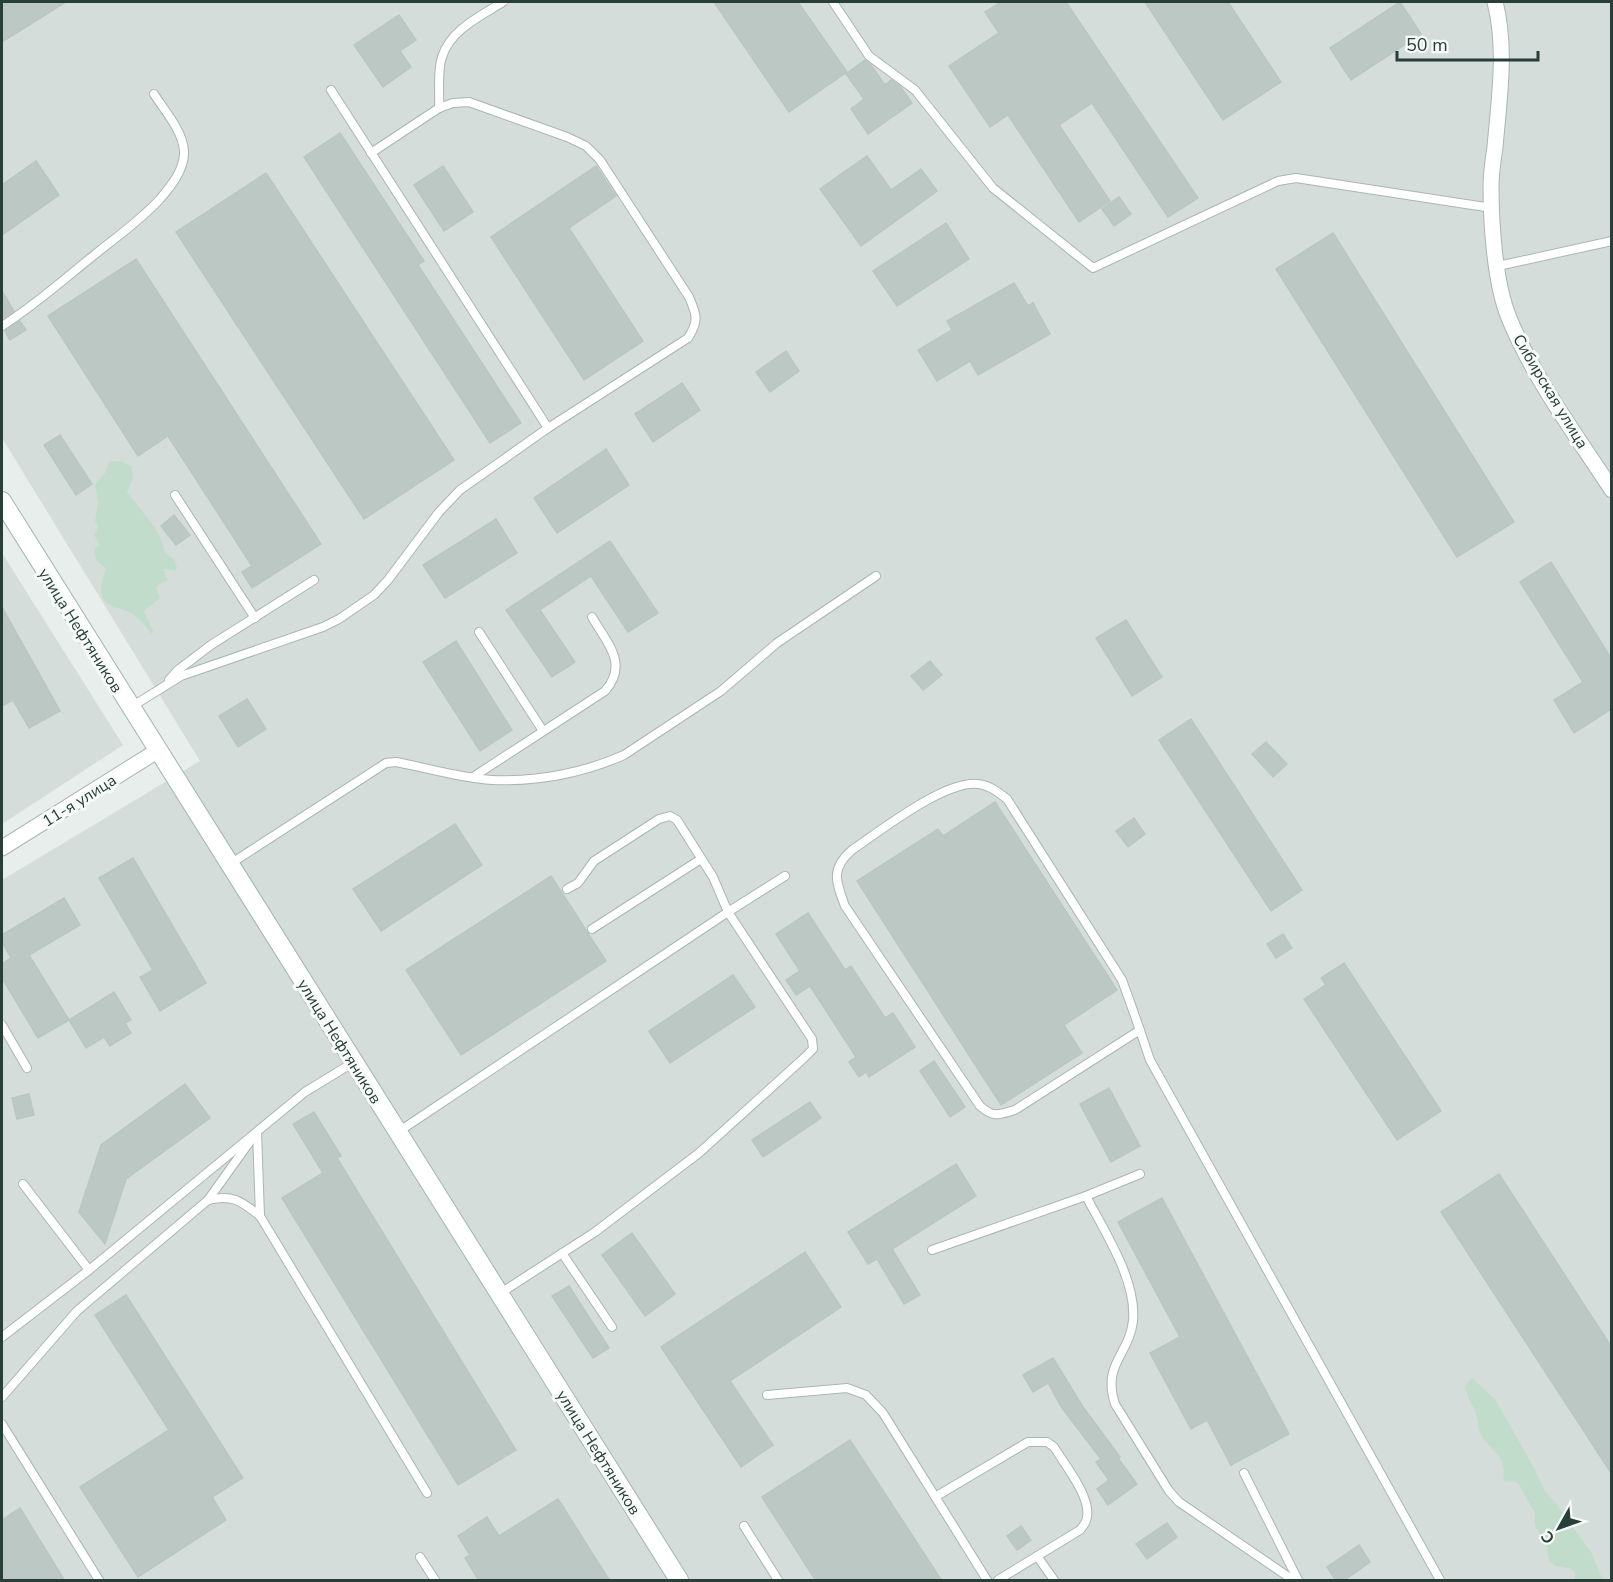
<svg xmlns="http://www.w3.org/2000/svg" width="1613" height="1582" viewBox="0 0 1613 1582" font-family="'Nunito Sans',sans-serif">
  <style>
    .built { fill: #d5ddda }
    .green { fill: #c2dccb }
    .building { fill: #bcc8c4; stroke: #b9c7c2; stroke-width: 1.5 }
    .lines { fill: none; stroke-linecap: round; stroke-linejoin: round }
    .lane-casing { stroke: #aab6b2; stroke-width: 10 }
    .street-casing { stroke: #aab6b2; stroke-width: 17 }
    .secondary-casing { stroke: #a3b5b0; stroke-width: 20 }
    .lane { stroke: #fff; stroke-width: 8 }
    .street { stroke: #fff; stroke-width: 15 }
    .secondary { stroke: #fff; stroke-width: 18 }
    .labels { text-anchor: middle; stroke-width: 6; stroke-linejoin: round; paint-order: stroke }
    .street-label { font-size: 16px; fill: #273e39; stroke: #f7faf9 }
  </style>
  <rect width="100%" height="100%" fill="#e7eeeb"/>
  <g class="built">
    <path d="M 2,2 L 1611,2 L 1611,1580 L 2,1580 L 2,880 L 200,761 L 2,438 Z"/>
    <path d="M 2,553 L 123,745 L 2,824 Z"/>
  </g>
  <g class="green">
    <path d="M 120,461 L 131,466 L 133,478 L 127,492 C 136,504 166,537 164,551 L 174,560 L 177,567 L 175,571 L 165,569 L 163,570 L 168,580 L 158,585 L 156,588 L 160,598 L 144,611 L 153,630 L 152,634 C 146,628 139,617 131,613 C 118,606 100,608 101,587 C 101,581 105,575 106,568 C 97,562 94,559 95,548 L 100,545 L 94,535 L 97,531 L 98,527 L 95,521 L 98,502 L 95,485 L 105,473 L 109,462 Z"/>
    <path d="M 1472,1378 L 1495,1399 L 1534,1468 L 1545,1491 L 1555,1502 L 1591,1552 L 1603,1580 L 1575,1580 L 1575,1572 L 1569,1568 L 1555,1566 L 1549,1561 L 1547,1548 L 1535,1525 L 1535,1514 L 1519,1484 L 1514,1481 L 1505,1482 L 1503,1480 C 1508,1454 1488,1451 1479,1431 C 1477,1427 1479,1422 1477,1417 C 1474,1406 1467,1399 1465,1386 Z"/>
  </g>
  <g class="building">
    <path d="M 2,2 L 66,2 L 2,42 Z"/>
    <path d="M 714,2 L 798,2 L 847,72 L 789,112 Z"/>
    <path d="M 1001,2 L 1066,2 L 1198,198 L 1168,217 L 1092,103 L 1059,125 L 1110,201 L 1079,222 L 1008,115 L 990,127 L 949,66 L 999,33 L 985,12 Z"/>
    <path d="M 1145,2 L 1228,2 L 1281,82 L 1223,120 Z"/>
    <path d="M 1400,2 L 1421,34 L 1351,80 L 1330,48 Z"/>
    <path d="M 399,15 L 416,40 L 400,51 L 411,67 L 383,87 L 354,45 Z"/>
    <path d="M 865,60 L 871,65 L 885,85 L 891,80 L 900,86 L 912,103 L 868,134 L 851,109 L 864,99 L 846,74 Z"/>
    <path d="M 340,133 L 424,261 L 418,265 L 521,423 L 490,443 L 304,157 Z"/>
    <path d="M 867,156 L 891,190 L 921,169 L 937,191 L 861,246 L 820,189 Z"/>
    <path d="M 36,161 L 59,195 L 2,235 L 2,185 Z"/>
    <path d="M 443,166 L 473,212 L 444,231 L 414,185 Z"/>
    <path d="M 596,166 L 616,196 L 569,228 L 643,341 L 584,380 L 491,237 Z"/>
    <path d="M 266,173 L 454,460 L 364,519 L 176,232 Z"/>
    <path d="M 1119,197 L 1131,214 L 1114,226 L 1102,209 Z"/>
    <path d="M 946,223 L 969,259 L 897,306 L 873,271 Z"/>
    <path d="M 1333,233 L 1514,522 L 1457,557 L 1276,269 Z"/>
    <path d="M 136,259 L 321,544 L 252,588 L 242,572 L 252,566 L 168,436 L 138,456 L 48,316 Z"/>
    <path d="M 1014,283 L 1028,306 L 1033,303 L 1050,334 L 978,375 L 970,361 L 937,381 L 918,350 L 952,330 L 947,321 Z"/>
    <path d="M 2,291 L 14,311 L 2,319 Z"/>
    <path d="M 20,321 L 26,330 L 10,340 L 5,331 Z"/>
    <path d="M 786,351 L 799,371 L 770,392 L 756,372 Z"/>
    <path d="M 682,383 L 700,410 L 653,442 L 635,414 Z"/>
    <path d="M 60,435 L 92,484 L 76,495 L 44,445 Z"/>
    <path d="M 606,449 L 629,485 L 557,533 L 534,498 Z"/>
    <path d="M 174,515 L 190,535 L 176,545 L 161,526 Z"/>
    <path d="M 496,519 L 517,553 L 445,598 L 423,565 Z"/>
    <path d="M 610,541 L 658,613 L 628,632 L 591,576 L 540,610 L 575,662 L 552,677 L 506,610 Z"/>
    <path d="M 1551,562 L 1611,658 L 1611,709 L 1574,733 L 1554,700 L 1583,682 L 1520,582 Z"/>
    <path d="M 2,607 L 60,711 L 29,728 L 13,700 L 2,706 Z"/>
    <path d="M 1126,620 L 1162,677 L 1132,696 L 1096,638 Z"/>
    <path d="M 456,641 L 512,730 L 480,751 L 423,662 Z"/>
    <path d="M 930,661 L 942,675 L 923,690 L 911,676 Z"/>
    <path d="M 247,699 L 266,729 L 238,747 L 219,716 Z"/>
    <path d="M 1191,719 L 1302,890 L 1271,911 L 1159,740 Z"/>
    <path d="M 1266,742 L 1287,764 L 1273,777 L 1252,754 Z"/>
    <path d="M 995,802 L 1117,990 L 1064,1025 L 1082,1053 L 1001,1105 L 857,881 L 938,829 L 943,836 Z"/>
    <path d="M 1134,818 L 1145,834 L 1128,847 L 1116,831 Z"/>
    <path d="M 455,824 L 482,865 L 381,931 L 353,889 Z"/>
    <path d="M 133,858 L 206,983 L 160,1011 L 140,977 L 153,970 L 99,878 Z"/>
    <path d="M 551,876 L 606,961 L 461,1055 L 406,970 Z"/>
    <path d="M 64,898 L 80,925 L 29,955 L 69,1020 L 38,1038 L 2,978 L 2,964 L 11,958 L 2,942 L 2,935 Z"/>
    <path d="M 808,913 L 845,970 L 851,966 L 885,1018 L 893,1013 L 915,1047 L 869,1077 L 866,1072 L 859,1077 L 849,1062 L 856,1057 L 810,986 L 796,995 L 786,980 L 800,971 L 776,934 Z"/>
    <path d="M 1283,934 L 1292,948 L 1276,958 L 1267,944 Z"/>
    <path d="M 1344,963 L 1441,1111 L 1397,1140 L 1304,999 L 1326,985 L 1321,978 Z"/>
    <path d="M 733,975 L 755,1007 L 670,1063 L 649,1031 Z"/>
    <path d="M 114,992 L 131,1020 L 125,1023 L 131,1033 L 110,1046 L 104,1037 L 86,1048 L 69,1020 Z"/>
    <path d="M 934,1061 L 965,1107 L 950,1117 L 920,1071 Z"/>
    <path d="M 185,1084 L 210,1118 L 126,1179 L 105,1244 L 79,1212 L 101,1145 Z"/>
    <path d="M 1109,1088 L 1140,1146 L 1111,1162 L 1080,1104 Z"/>
    <path d="M 29,1094 L 34,1115 L 17,1119 L 12,1098 Z"/>
    <path d="M 810,1102 L 821,1118 L 763,1157 L 752,1140 Z"/>
    <path d="M 314,1112 L 341,1156 L 337,1158 L 516,1450 L 458,1485 L 282,1198 L 323,1173 L 293,1124 Z"/>
    <path d="M 956,1164 L 976,1196 L 892,1249 L 920,1295 L 904,1304 L 877,1259 L 868,1264 L 848,1232 Z"/>
    <path d="M 1499,1174 L 1611,1346 L 1611,1473 L 1441,1212 Z"/>
    <path d="M 1162,1198 L 1289,1434 L 1231,1465 L 1207,1420 L 1191,1429 L 1150,1353 L 1180,1337 L 1118,1222 Z"/>
    <path d="M 632,1233 L 675,1294 L 645,1316 L 602,1255 Z"/>
    <path d="M 805,1252 L 841,1307 L 730,1381 L 773,1445 L 741,1467 L 661,1347 Z"/>
    <path d="M 569,1286 L 609,1348 L 593,1358 L 552,1296 Z"/>
    <path d="M 126,1295 L 243,1478 L 212,1497 L 226,1520 L 138,1577 L 80,1487 L 169,1430 L 95,1315 Z"/>
    <path d="M 1053,1358 L 1083,1407 L 1120,1457 L 1118,1458 L 1137,1484 L 1108,1505 L 1097,1489 L 1109,1480 L 1096,1462 L 1101,1459 L 1062,1408 L 1048,1383 L 1033,1392 L 1023,1375 Z"/>
    <path d="M 850,1440 L 942,1581 L 816,1581 L 762,1497 Z"/>
    <path d="M 558,1499 L 610,1581 L 479,1581 L 465,1558 L 470,1555 L 458,1536 L 487,1517 L 499,1536 Z"/>
    <path d="M 20,1508 L 65,1581 L 2,1581 L 2,1520 Z"/>
    <path d="M 1167,1523 L 1177,1537 L 1147,1559 L 1136,1544 Z"/>
    <path d="M 1021,1526 L 1031,1540 L 1017,1550 L 1007,1536 Z"/>
    <path d="M 1359,1545 L 1370,1562 L 1343,1581 L 1336,1581 L 1327,1567 Z"/>
  </g>
  <g class="lines">
    <g class="lane-casing">
      <g id="lane">
        <path d="M 833,2 L 869,56 L 915,90 L 993,188 L 1093,268 L 1278,181 L 1296,178 L 1492,208"/>
        <path d="M 331,90 L 548,428"/>
        <path d="M 439,108 C 440,93 437,71 442,57 C 451,29 481,16 503,2"/>
        <path d="M 1498,266 L 1612,241"/>
        <path d="M 2,326 C 34,306 63,280 93,256 C 115,238 141,220 160,199 C 171,186 185,169 184,151 C 183,131 164,110 154,94"/>
        <path d="M 175,495 L 255,618"/>
        <path d="M 479,632 L 543,731"/>
        <path d="M 169,680 L 178,670 L 211,645 L 314,580"/>
        <path d="M 131,707 L 181,676 L 323,627 L 339,619 L 374,595 L 388,580 L 439,512 L 460,490 L 548,428 L 688,338 C 699,321 697,315 689,297 L 600,160 L 586,146 L 567,137 L 469,102 L 453,103 L 439,108 L 371,153"/>
        <path d="M 473,777 L 605,691 C 629,664 607,643 592,617"/>
        <path d="M 230,864 L 386,763 L 396,762 C 428,768 460,778 492,780 C 536,782 584,773 624,755 L 721,691 L 777,643 L 876,576"/>
        <path d="M 567,889 L 578,883 L 594,861 L 659,819 L 670,816 L 677,820 L 713,877 L 728,912 L 785,876"/>
        <path d="M 592,929 L 701,859"/>
        <path d="M 2,1025 L 27,1068"/>
        <path d="M 1140,1030 L 1015,1110 C 998,1115 994,1118 980,1106 L 845,906 C 836,882 830,869 852,850 C 880,831 945,780 978,784 C 989,785 998,792 1007,799 L 1122,980 C 1132,1007 1141,1033 1150,1060 L 1440,1580"/>
        <path d="M 257,1132 L 260,1216"/>
        <path d="M 398,1132 L 728,912 L 812,1039 L 813,1049 L 804,1058 L 699,1153 L 595,1232 L 499,1294"/>
        <path d="M 23,1184 L 89,1270"/>
        <path d="M 1086,1196 L 1140,1174"/>
        <path d="M 208,1200 L 251,1140"/>
        <path d="M 932,1250 L 1086,1196 C 1104,1231 1137,1280 1133,1321 C 1129,1355 1102,1364 1115,1404 L 1169,1491 L 1179,1502 L 1293,1580"/>
        <path d="M 562,1253 L 612,1327"/>
        <path d="M 2,1337 L 89,1270 L 305,1092 L 354,1062"/>
        <path d="M 767,1395 L 847,1388 L 866,1395 L 883,1413 L 987,1580"/>
        <path d="M 2,1397 L 77,1311 L 208,1200 C 233,1194 241,1201 260,1216 L 427,1493"/>
        <path d="M 2,1424 L 99,1580"/>
        <path d="M 1244,1473 L 1298,1580"/>
        <path d="M 935,1497 L 1028,1442 L 1047,1442 L 1054,1447 C 1065,1465 1091,1497 1087,1517 C 1087,1522 1083,1526 1080,1530 L 998,1580"/>
        <path d="M 744,1526 L 778,1580"/>
        <path d="M 1037,1556 L 1054,1580"/>
        <path d="M 420,1557 L 435,1580"/>
      </g>
    </g>
    <g class="street-casing">
      <g id="street">
        <path d="M 1495,2 C 1507,48 1499,100 1495,147 C 1493,160 1491,174 1491,187 C 1491,225 1495,284 1509,318 C 1534,379 1576,435 1612,490"/>
        <path d="M 2,848 L 157,751"/>
      </g>
    </g>
    <g class="secondary-casing">
      <path id="secondary" d="M 2,501 L 679,1580"/>
    </g>
    <use href="#lane" class="lane"/>
    <use href="#street" class="street"/>
    <use href="#secondary" class="secondary"/>
  </g>
  <g class="labels">
    <g class="street-label">
      <text transform="translate(1551 391) rotate(59)" y="6">Сибирская улица</text>
      <text transform="translate(81 630) rotate(58)" y="6">улица Нефтяников</text>
      <text transform="translate(79 800) rotate(-32)" y="6">11-я улица</text>
      <text transform="translate(340 1041) rotate(58)" y="6">улица Нефтяников</text>
      <text transform="translate(599 1452) rotate(58)" y="6">улица Нефтяников</text>
    </g>
  </g>
  <rect width="1613" height="1582" fill="none" stroke="#273e39" stroke-width="6"/>
  <g transform="translate(1559 1528) rotate(230)" stroke="#f7faf9" stroke-width="4.5" paint-order="stroke">
  <path d="M0-4.5L10 22L0 15L-10 22Z" fill="#273e39"/>
  <text y="-9" font-size="16" font-weight="bold" text-anchor="middle" fill="#273e39">С</text>
  </g>
  <path d="M1397 51v9h141v-9" fill="none" stroke="#273e39" stroke-width="3"/>
  <text x="1406" y="51" font-size="18" fill="#273e39" stroke="#f7faf9" stroke-width="4.5" paint-order="stroke">50 m</text>
</svg>
